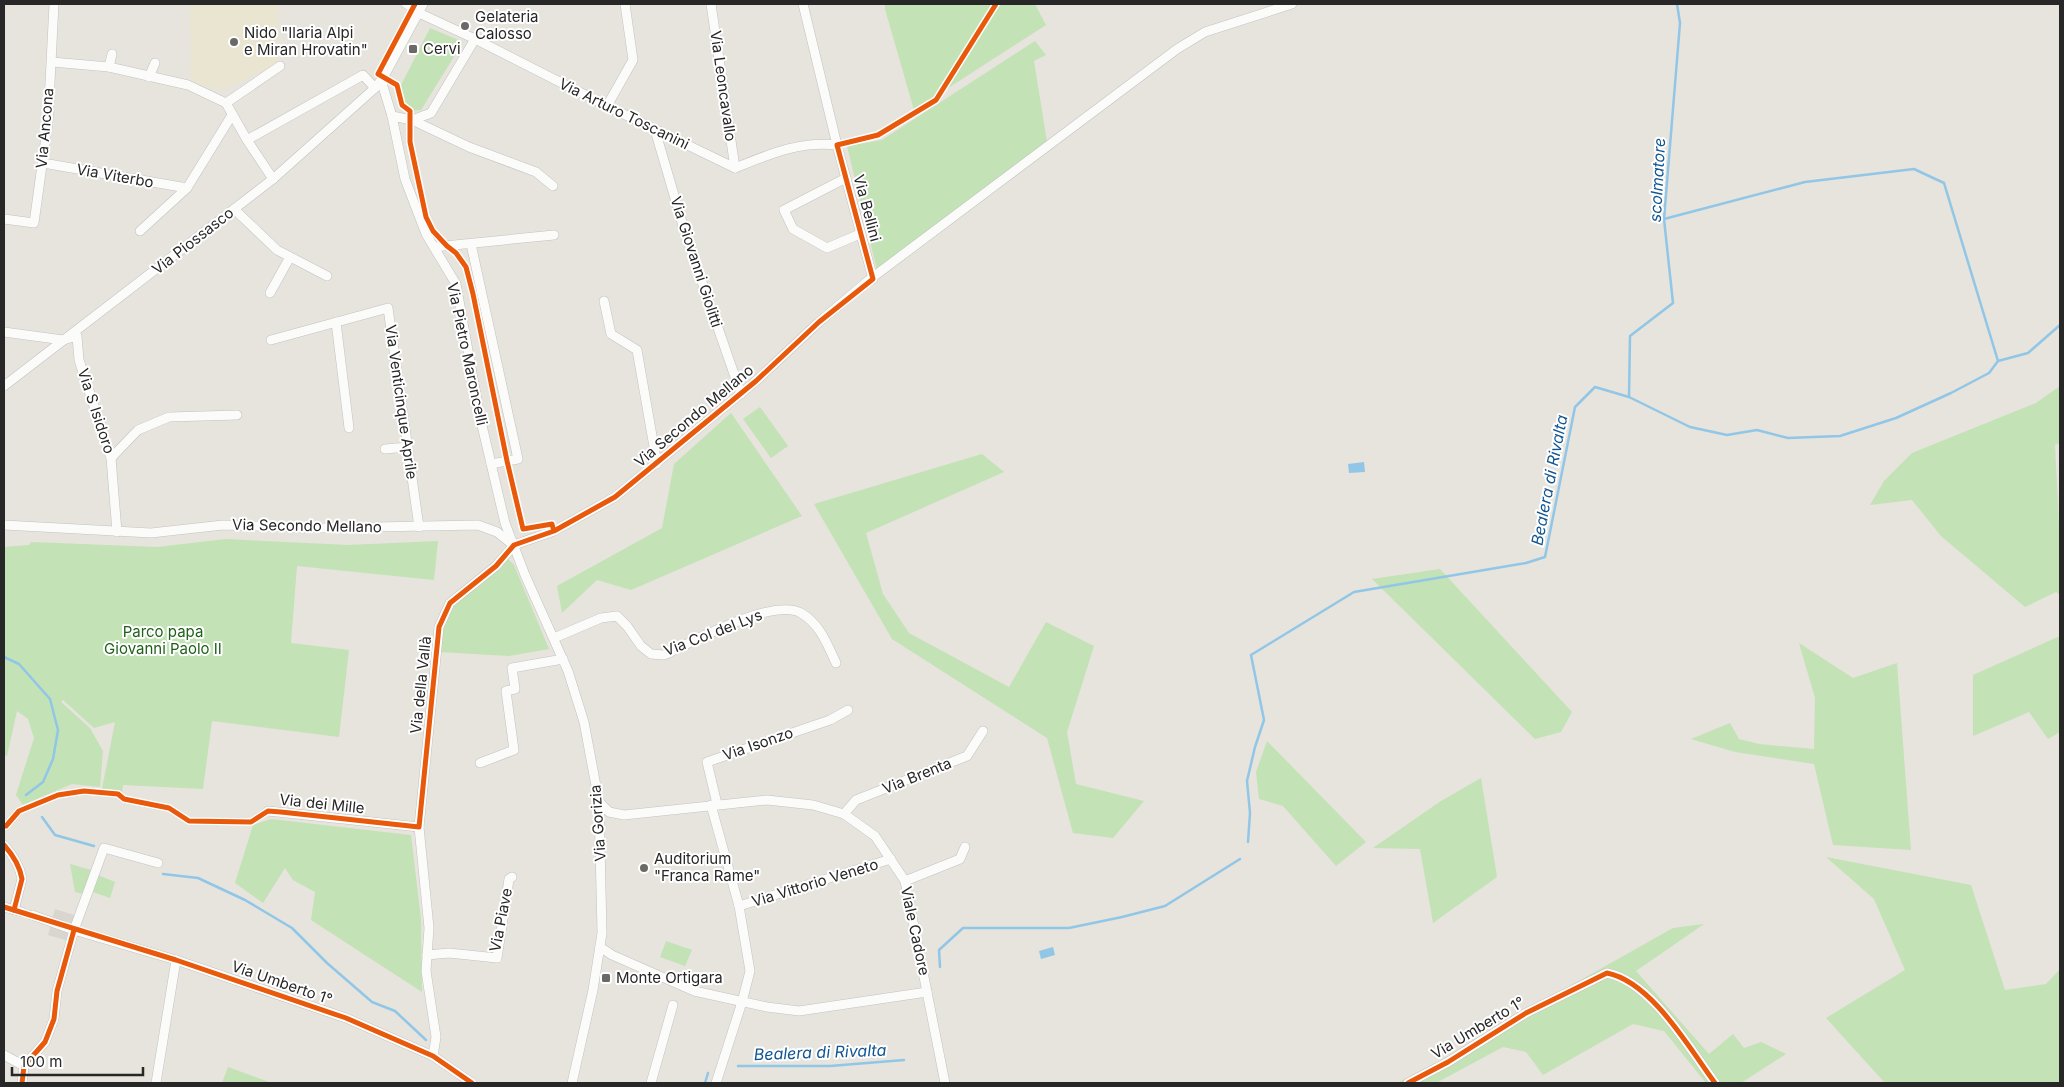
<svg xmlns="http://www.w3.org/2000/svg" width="2064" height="1087" viewBox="0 0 2064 1087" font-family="Inter,sans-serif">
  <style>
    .education { fill: #e9e5d1 }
    .green { fill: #c3e2b6 }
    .plaza { fill: #d8d6ce }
    .water { fill: #91c6e7 }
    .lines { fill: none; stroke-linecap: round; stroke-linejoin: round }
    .stream { stroke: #91c6e7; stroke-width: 2.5 }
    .pedestrian-casing { stroke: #c3c2c2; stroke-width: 8 }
    .minor-casing { stroke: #c3c2c2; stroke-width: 10 }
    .pedestrian { stroke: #fbfbfa; stroke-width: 7 }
    .minor { stroke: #fbfbfa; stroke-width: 9 }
    .cycleway-casing { stroke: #fff; stroke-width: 8 }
    .cycleway { stroke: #e8590c; stroke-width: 5 }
    .poi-dot { fill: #6a6967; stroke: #fff; stroke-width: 2 }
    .labels { text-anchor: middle; stroke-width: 4; stroke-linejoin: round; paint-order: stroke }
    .poi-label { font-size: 15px; fill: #272727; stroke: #fff; text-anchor: start }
    .street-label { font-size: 15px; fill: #272727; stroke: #fff }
    .park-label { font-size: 15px; fill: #20611a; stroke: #fff }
    .water-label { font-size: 16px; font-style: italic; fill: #105593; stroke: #fff }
  </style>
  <rect width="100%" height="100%" fill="#e6e4dd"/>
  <path class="education" d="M 190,4 L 277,4 L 279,62 L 228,88 L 218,90 L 191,81 Z"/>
  <g class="green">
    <path d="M 885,4 L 1035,4 L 1046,25 L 914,110 L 885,9 Z"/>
    <path d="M 430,28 L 463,42 L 421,110 L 409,111 L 400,103 L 397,93 Z"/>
    <path d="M 1035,41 L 1046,55 L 1034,61 L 1047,142 L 877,270 L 847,146 L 882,140 Z"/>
    <path d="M 2060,386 L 2060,443 L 2055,445 L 2060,544 L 2060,595 L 2056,592 L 2025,607 L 1941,536 L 1912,500 L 1870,505 L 1884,481 L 1912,453 L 2036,403 Z"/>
    <path d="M 760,407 L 788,446 L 771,458 L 743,419 Z"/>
    <path d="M 731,413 L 802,516 L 631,590 L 597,580 L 562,613 L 557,586 L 662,528 L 674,464 Z"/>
    <path d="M 982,454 L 1004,472 L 866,533 L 883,594 L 909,633 L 1009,687 L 1046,622 L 1094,646 L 1067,732 L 1076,784 L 1144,801 L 1113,838 L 1073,833 L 1047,738 L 892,639 L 814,504 Z"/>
    <path d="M 226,539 L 348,545 L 438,541 L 434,580 L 297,566 L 291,643 L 349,650 L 339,737 L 212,721 L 203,789 L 123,785 L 122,792 L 102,789 L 115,722 L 94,728 L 63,700 L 61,702 L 90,728 L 103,751 L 100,787 L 72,784 L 23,805 L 16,795 L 34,738 L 28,719 L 17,711 L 7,756 L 4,755 L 4,547 L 29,545 L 31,542 L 157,547 Z"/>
    <path d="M 508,559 L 514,565 L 549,649 L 509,656 L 439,652 L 443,626 L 452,605 Z"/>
    <path d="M 1440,569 L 1572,712 L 1561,732 L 1535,739 L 1372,579 Z"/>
    <path d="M 2060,636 L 2060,732 L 2048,739 L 2029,712 L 1973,736 L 1973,675 Z"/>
    <path d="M 1799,643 L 1853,678 L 1897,663 L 1911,850 L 1833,845 L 1814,764 L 1735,752 L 1691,739 L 1730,723 L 1739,739 L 1759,744 L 1814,749 L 1815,698 Z"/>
    <path d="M 1267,741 L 1366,842 L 1336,866 L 1283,806 L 1259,799 L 1256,772 Z"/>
    <path d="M 1481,778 L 1497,877 L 1433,923 L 1420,849 L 1373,848 L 1441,801 Z"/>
    <path d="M 271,819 L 411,835 L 421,919 L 422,992 L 311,920 L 315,892 L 293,880 L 285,868 L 263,903 L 235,883 L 253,825 Z"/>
    <path d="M 1826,857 L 1971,885 L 2005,990 L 2046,984 L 2060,969 L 2060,1083 L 1885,1083 L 1826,1018 L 1905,970 L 1874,899 Z"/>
    <path d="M 70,864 L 91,870 L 83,894 L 75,892 Z"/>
    <path d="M 98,875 L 115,882 L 110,898 L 93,892 Z"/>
    <path d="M 1704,924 L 1636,971 L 1709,1054 L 1733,1034 L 1744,1048 L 1761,1042 L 1786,1054 L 1741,1083 L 1706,1083 L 1664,1031 L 1633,1024 L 1543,1075 L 1526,1052 L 1503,1047 L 1436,1083 L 1397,1083 L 1446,1058 L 1517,1016 L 1673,928 Z"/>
    <path d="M 666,941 L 692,950 L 685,966 L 660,957 Z"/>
    <path d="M 228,1067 L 272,1083 L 222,1083 Z"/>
  </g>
  <path class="plaza" d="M 55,909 L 77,916 L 68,941 L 48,935 Z"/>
  <g class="water">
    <path d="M 1364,462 L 1365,472 L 1349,473 L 1348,464 Z"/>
    <path d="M 1053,947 L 1055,955 L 1041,959 L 1039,951 Z"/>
  </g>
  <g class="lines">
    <g class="stream">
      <path d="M 1664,219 L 1805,182 L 1914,169 L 1944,183 L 1998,361"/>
      <path d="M 1629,397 L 1630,336 L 1673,303 L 1664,219 L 1680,23 L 1677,4"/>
      <path d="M 4,657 L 19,664 L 50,699 L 58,730 L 53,759 L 43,782 L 26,795"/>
      <path d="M 42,817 L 55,835 L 94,846"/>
      <path d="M 1248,842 L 1250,813 L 1247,781 L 1255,747 L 1264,720 L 1251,655 L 1354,592 L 1526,563 L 1545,557 L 1575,407 L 1595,387 L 1629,397 L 1690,427 L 1727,435 L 1757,430 L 1788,438 L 1840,436 L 1896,418 L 1951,393 L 1989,373 L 1998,361 L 2028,353 L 2060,325"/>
      <path d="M 163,874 L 198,878 L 245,900 L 292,928 L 327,963 L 372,1002 L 395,1011 L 426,1040"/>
      <path d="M 940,967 L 939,950 L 963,928 L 1069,928 L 1122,917 L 1165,906 L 1240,859"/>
      <path d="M 738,1066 L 830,1066 L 904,1060"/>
      <path d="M 705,1083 L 708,1073"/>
    </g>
    <g class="pedestrian-casing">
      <g id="pedestrian">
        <path d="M 405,4 L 419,13"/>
        <path d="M 4,826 L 6,826 L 19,811 L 58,795 L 84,791 L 118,794 L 124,799 L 169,808 L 189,821 L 251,822 L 268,811"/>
      </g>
    </g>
    <g class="minor-casing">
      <g id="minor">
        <path d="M 711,4 L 735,168"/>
        <path d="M 803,4 L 837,145 L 873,279"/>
        <path d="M 419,13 L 475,39 L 607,106 L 735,168 C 770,154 799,141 837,145"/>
        <path d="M 52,62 L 109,67 L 188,85 L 226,103 L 247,140 L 273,179"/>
        <path d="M 109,67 L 112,54"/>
        <path d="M 149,77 L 155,63"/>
        <path d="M 381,80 L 392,116 L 405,179 L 426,234 L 456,284 L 480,417 L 505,523 L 525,575 L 568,671 L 584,722 L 599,802 L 602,933 L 593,990 L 572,1083"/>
        <path d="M 226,103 L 280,66"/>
        <path d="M 607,106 L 633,60 L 625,4"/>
        <path d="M 392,116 L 412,120 L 431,113 L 475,39"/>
        <path d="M 412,120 L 469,147 L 536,172 L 553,186"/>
        <path d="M 655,130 L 686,236 L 741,394"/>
        <path d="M 247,140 L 363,75 L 375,88"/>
        <path d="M 43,163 L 187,188 L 232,115"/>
        <path d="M 846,178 L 784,210 L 793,229 L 827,248 L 860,234"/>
        <path d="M 234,209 L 277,250 L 327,276"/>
        <path d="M 4,219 L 34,223 L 48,122 L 54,4"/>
        <path d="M 140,231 L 187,188"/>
        <path d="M 471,244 L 518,459 L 491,464"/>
        <path d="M 434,247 L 554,235"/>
        <path d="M 270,293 L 290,257"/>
        <path d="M 604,301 L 611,334 L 637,350 L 657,464"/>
        <path d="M 336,322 L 349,428"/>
        <path d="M 4,332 L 63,340 L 77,336 L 79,360 L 111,458 L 117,532"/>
        <path d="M 271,340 L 388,308 L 419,527"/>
        <path d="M 4,386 L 273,179 L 375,88 L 383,78 L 423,4"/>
        <path d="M 385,449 L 408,447"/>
        <path d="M 111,458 L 138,430 L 169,417 L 237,415"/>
        <path d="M 4,525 L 151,533 L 223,525 L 322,528 L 478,525 L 497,532 L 512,544"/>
        <path d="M 554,638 L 601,618 L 617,616 L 627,626 L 641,646 L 651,654 L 664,655 C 692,642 773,597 801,613 C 820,624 827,644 836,663"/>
        <path d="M 480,763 L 514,750 L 506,691 L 515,689 L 512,668 L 563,659"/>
        <path d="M 599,802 L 609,812 L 624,815 L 767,800 L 813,805 L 844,814 L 875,836 L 905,881 L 945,1083"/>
        <path d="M 717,804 L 707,762 L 830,720 L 848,710"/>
        <path d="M 711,805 L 739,906 L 750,971 L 742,1002 L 716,1083"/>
        <path d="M 268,811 L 419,827"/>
        <path d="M 844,814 L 856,800 L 967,756 L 983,731"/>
        <path d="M 4,845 C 12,854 20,867 22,879 L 14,910"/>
        <path d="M 905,881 L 960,859 L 965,847"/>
        <path d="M 739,906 L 891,859"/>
        <path d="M 4,907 L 22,912"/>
        <path d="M 32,915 L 74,930 L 176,960 L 346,1018 L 433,1056 L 472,1083"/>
        <path d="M 600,947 L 612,955 L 694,991 L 767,1007 L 799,1011 L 927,992"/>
        <path d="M 427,955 L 449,953 L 497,958 L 509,879 L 512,877"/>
        <path d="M 4,1055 L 24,1066"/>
        <path d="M 433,1056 L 436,1037 L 426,971 L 429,928 L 419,827 L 439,627 L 450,603 L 496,566 L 514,545 L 554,531 L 615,497 L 756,381 L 819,322 L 869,280 L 1177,49 L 1205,32 L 1292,4"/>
        <path d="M 22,1083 L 24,1066 L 45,1042 L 54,1019 L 57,991 L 74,930 L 104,848 L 158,863"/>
        <path d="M 156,1083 L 176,960"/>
        <path d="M 651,1083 L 673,1005"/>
        <path d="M 1408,1083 L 1448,1062 L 1526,1013 L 1607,973 C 1652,982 1689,1048 1715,1083"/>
      </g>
    </g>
    <use href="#pedestrian" class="pedestrian"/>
    <use href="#minor" class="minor"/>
    <g class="cycleway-casing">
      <g id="cycleway">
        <path d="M 415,4 L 378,74 L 397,85 L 402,105 L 410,111 L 410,142 L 426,217 L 433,231 L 447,246 L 456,253 L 466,267 L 473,294 L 507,461 L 523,529 L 552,524 L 553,528"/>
        <path d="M 4,826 L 6,826 L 19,811 L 58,795 L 84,791 L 118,794 L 124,799 L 169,808 L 189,821 L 251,822 L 268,811 L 281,812 L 419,827 L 439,627 L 450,603 L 496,566 L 514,545 L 554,531 L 615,497 L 756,381 L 819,322 L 873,279 L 837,145 L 878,135 L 936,100 L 996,4"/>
        <path d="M 4,845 C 12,854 20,867 22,879 L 14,910"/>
        <path d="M 4,907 L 176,960 L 346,1018 L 433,1056 L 472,1083"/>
        <path d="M 22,1083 L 24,1066 L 45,1042 L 54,1019 L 57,991 L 74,930"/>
        <path d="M 1408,1083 L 1448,1062 L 1526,1013 L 1607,973 C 1652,982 1689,1048 1715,1083"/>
      </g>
    </g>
    <use href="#cycleway" class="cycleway"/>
  </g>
  <g class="poi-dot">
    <circle cx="465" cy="26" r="5"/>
    <circle cx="234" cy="42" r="5"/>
    <rect x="408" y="44" width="10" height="10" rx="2.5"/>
    <circle cx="644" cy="868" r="5"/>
    <rect x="601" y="973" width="10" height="10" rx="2.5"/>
  </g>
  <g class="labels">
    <g class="poi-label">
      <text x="475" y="22">Gelateria<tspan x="475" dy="17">Calosso</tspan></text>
      <text x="244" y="38">Nido "Ilaria Alpi<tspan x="244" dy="17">e Miran Hrovatin"</tspan></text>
      <text x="423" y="54">Cervi</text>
      <text x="654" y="864">Auditorium<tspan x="654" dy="17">"Franca Rame"</tspan></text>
      <text x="616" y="983">Monte Ortigara</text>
    </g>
    <g class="street-label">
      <text transform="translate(723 86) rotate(82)" y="5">Via Leoncavallo</text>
      <text transform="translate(624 114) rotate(26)" y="5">Via Arturo Toscanini</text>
      <text transform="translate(45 128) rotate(-85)" y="5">Via Ancona</text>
      <text transform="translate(115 176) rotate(10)" y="5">Via Viterbo</text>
      <text transform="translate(867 208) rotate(75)" y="5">Via Bellini</text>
      <text transform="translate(193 241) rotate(-38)" y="5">Via Piossasco</text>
      <text transform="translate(696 262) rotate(72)" y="5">Via Giovanni Giolitti</text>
      <text transform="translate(467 354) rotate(78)" y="5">Via Pietro Maroncelli</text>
      <text transform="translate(401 402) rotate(82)" y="5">Via Venticinque Aprile</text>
      <text transform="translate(96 411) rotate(72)" y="5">Via S Isidoro</text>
      <text transform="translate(694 416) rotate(-40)" y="5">Via Secondo Mellano</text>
      <text transform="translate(307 526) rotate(1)" y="5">Via Secondo Mellano</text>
      <text transform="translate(713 633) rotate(-21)" y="5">Via Col del Lys</text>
      <text transform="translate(421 685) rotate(-84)" y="5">Via della Vallà</text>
      <text transform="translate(758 744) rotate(-19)" y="5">Via Isonzo</text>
      <text transform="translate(917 776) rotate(-22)" y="5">Via Brenta</text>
      <text transform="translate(322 804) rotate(6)" y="5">Via dei Mille</text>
      <text transform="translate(598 823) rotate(-94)" y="5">Via Gorizia</text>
      <text transform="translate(815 883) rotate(-17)" y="5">Via Vittorio Veneto</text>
      <text transform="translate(501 920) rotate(-79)" y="5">Via Piave</text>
      <text transform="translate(915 931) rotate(78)" y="5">Viale Cadore</text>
      <text transform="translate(282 983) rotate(19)" y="5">Via Umberto 1°</text>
      <text transform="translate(1478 1028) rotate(-31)" y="5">Via Umberto 1°</text>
    </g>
    <g class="park-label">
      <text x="163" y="637">Parco papa<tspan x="163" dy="17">Giovanni Paolo II</tspan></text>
    </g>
    <g class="water-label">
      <text transform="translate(1657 180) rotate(-87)" y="6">scolmatore</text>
      <text transform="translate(1549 480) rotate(-79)" y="6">Bealera di Rivalta</text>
      <text transform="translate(820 1052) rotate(-2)" y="6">Bealera di Rivalta</text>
    </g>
  </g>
  <rect width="2064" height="1087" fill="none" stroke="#272727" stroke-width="10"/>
  <path d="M12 1067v8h131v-8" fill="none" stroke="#272727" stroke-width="2.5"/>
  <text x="20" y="1067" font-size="15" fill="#272727" stroke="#ffffff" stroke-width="4" paint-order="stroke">100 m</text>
</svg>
